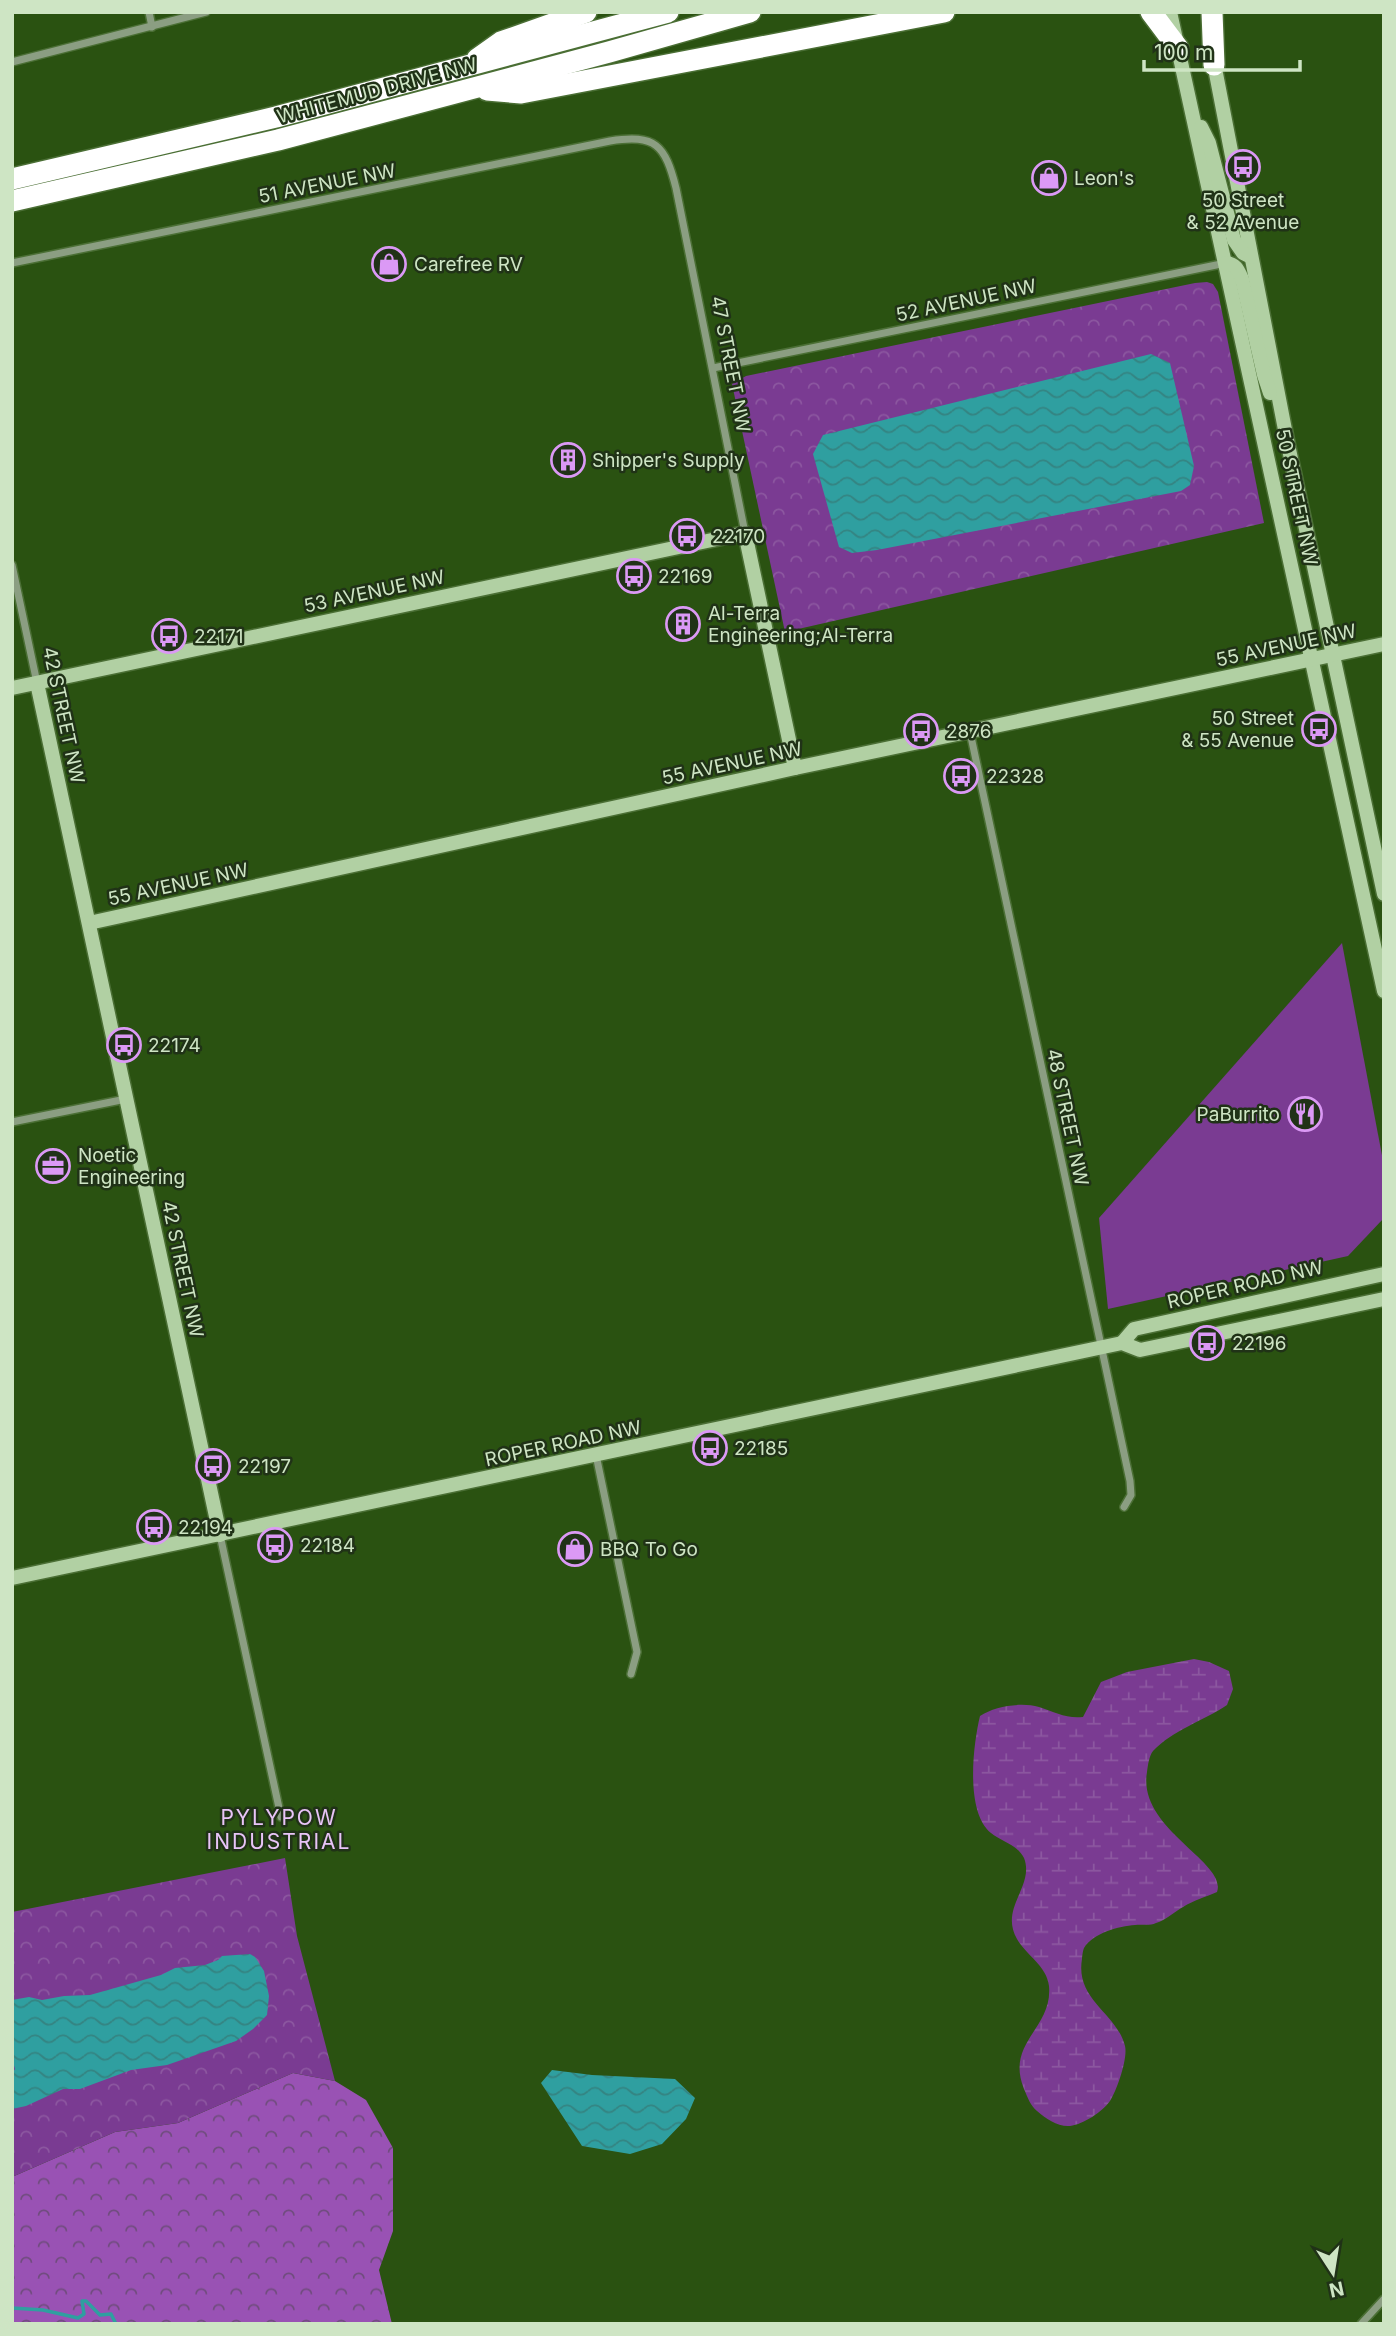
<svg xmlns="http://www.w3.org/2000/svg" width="1396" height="2336" viewBox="0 0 1396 2336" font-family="Inter,sans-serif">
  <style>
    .grass { fill: #7a3b92 }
    .forest { fill: url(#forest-crowns) }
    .wetland { fill: url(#wetland-marsh) }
    .park { fill: url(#park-crowns) }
    .water { fill: url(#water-waves) }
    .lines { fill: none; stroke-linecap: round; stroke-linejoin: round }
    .stream { stroke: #2f9fa0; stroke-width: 3.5 }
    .street-casing { stroke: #4b6f35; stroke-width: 10 }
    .secondary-casing { stroke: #4b6f35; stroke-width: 17 }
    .highway-casing { stroke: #4b6f35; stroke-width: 24 }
    .street { stroke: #8b9e82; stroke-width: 7 }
    .secondary { stroke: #b1d0a3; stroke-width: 14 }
    .highway { stroke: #fff; stroke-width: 21 }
    .labels { text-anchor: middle; stroke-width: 5; stroke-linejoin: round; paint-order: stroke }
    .street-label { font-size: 19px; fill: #cee5c4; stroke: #203217 }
    .poi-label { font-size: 19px; fill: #cee5c4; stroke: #203217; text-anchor: start }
    .neighbourhood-label { font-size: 21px; letter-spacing: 2px; fill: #e8c4f7; stroke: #203217 }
  </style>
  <defs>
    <pattern id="forest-crowns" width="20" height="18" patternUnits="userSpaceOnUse" patternTransform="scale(1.75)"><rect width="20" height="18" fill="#9952b4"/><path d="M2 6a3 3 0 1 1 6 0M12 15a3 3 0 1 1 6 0" fill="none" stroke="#704c7e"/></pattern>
    <pattern id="wetland-marsh" width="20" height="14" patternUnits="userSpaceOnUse" patternTransform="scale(1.75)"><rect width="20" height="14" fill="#7a3b92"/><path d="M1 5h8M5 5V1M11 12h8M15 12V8" fill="none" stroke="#8c57a0"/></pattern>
    <pattern id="park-crowns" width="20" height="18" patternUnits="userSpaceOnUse" patternTransform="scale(1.75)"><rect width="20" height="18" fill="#7a3b92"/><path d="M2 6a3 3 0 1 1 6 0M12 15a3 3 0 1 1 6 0" fill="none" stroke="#8c57a0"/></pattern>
    <pattern id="water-waves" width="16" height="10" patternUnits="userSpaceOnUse" patternTransform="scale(1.75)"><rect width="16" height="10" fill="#2f9fa0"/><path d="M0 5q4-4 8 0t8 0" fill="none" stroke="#348482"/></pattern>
  </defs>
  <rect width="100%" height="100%" fill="#2a5211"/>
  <path class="grass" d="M 1342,943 L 1384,1166 L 1383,1219 L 1348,1256 L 1108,1309 L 1099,1218 Z"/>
  <path class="forest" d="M 293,2073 L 335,2081 L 366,2100 L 393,2148 L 393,2231 L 379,2270 L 392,2324 L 12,2324 L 12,2177 L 115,2132 L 178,2123 Z"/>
  <path class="wetland" d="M 1194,1659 L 1209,1662 L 1229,1671 L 1233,1689 L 1227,1705 C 1203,1721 1173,1730 1153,1751 C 1149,1756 1148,1765 1147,1772 C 1137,1829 1228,1862 1217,1892 C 1206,1897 1194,1900 1183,1907 C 1174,1912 1166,1920 1156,1923 C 1150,1926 1142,1924 1135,1925 C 1119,1926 1093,1933 1084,1948 C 1083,1950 1082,1957 1082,1959 C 1075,2000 1117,2013 1125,2046 C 1128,2058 1117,2090 1110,2101 C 1102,2112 1084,2124 1070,2126 C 1058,2127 1046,2119 1037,2111 C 1030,2105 1028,2098 1024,2089 C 1005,2042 1053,2029 1049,1986 C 1047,1966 1026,1955 1017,1939 C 999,1908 1035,1886 1024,1858 C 1019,1846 1001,1841 991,1833 C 965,1812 973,1745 980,1716 C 995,1706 1021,1702 1039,1707 C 1055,1712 1066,1719 1083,1717 L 1101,1682 L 1127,1672 Z"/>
  <g class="park">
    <path d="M 1207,282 L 1213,284 L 1218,292 L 1264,523 L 785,632 L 732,384 L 746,376 L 1195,283 Z"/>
    <path d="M 285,1858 L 297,1936 L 335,2081 L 293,2073 L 178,2123 L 115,2132 L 12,2177 L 12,1912 Z"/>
  </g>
  <g class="water">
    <path d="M 1151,354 L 1170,363 L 1194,466 L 1190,485 L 1181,491 L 877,550 L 852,553 L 839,547 L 813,454 L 823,435 Z"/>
    <path d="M 250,1954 L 255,1957 L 264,1971 L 269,1996 L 267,2015 L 253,2029 L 236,2041 L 167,2065 L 131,2070 L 80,2089 L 63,2089 L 26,2106 L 12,2109 L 12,2074 L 15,2069 L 12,2058 L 12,2000 L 29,1997 L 42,2000 L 64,1996 L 90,1995 L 161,1975 L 175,1968 L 205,1965 L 218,1960 L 222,1956 Z"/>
    <path d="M 552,2070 L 592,2075 L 675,2079 L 695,2098 L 686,2119 L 662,2144 L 630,2154 L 582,2146 L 541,2083 Z"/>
  </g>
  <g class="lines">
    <path class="stream" d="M 12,2308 L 43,2310 L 78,2318 L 84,2314 L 82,2301 L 86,2301 L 100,2315 L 111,2314 L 116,2324"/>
    <g class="street-casing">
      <g id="street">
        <path d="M 149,12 L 152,27"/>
        <path d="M 12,62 L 206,12"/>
        <path d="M 12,263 L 610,141 C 656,134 665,145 676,188 L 745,533"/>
        <path d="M 713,368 L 1226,263"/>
        <path d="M 12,565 L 37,683"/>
        <path d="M 970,732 L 1130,1481 L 1131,1495 L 1124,1507"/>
        <path d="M 12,1122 L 126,1099"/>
        <path d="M 596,1455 L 637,1652 L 631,1674"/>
        <path d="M 220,1535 L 281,1817"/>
        <path d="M 1361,2324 L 1384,2299"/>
      </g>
    </g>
    <g class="secondary-casing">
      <g id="secondary">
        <path d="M 1170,12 L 1384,991"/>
        <path d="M 1213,58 L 1287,440 L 1384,894"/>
        <path d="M 1201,127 L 1209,143 L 1234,240 L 1243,253 L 1251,257"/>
        <path d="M 1226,263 C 1236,264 1238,270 1242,279 L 1264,375 L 1270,393"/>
        <path d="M 37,683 L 220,1535"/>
        <path d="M 12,688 L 745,533 L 795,768"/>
        <path d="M 89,923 L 795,768 L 1384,644"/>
        <path d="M 1122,1343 L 1134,1329 L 1384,1274"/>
        <path d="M 12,1578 L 1122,1343 L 1140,1350 L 1384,1299"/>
      </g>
    </g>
    <g class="highway-casing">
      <g id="highway">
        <path d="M 1151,12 L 1178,48"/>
        <path d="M 1212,12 L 1214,65"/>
        <path d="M 477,59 L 501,42 L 586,12"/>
        <path d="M 487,90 L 521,93 L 944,12"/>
        <path d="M 12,179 L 276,117 L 668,12"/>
        <path d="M 12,201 L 278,140 L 609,52 L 750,12"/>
      </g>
    </g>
    <use href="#street" class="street"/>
    <use href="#secondary" class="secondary"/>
    <use href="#highway" class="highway"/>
  </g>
  <defs>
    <g id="bus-ring" transform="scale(1.75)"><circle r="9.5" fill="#203217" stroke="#db99f5" stroke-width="1.5"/><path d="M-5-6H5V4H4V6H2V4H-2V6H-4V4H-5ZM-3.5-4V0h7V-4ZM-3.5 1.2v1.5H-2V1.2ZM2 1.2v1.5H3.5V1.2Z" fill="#db99f5"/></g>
    <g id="shop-ring" transform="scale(1.75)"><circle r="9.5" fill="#203217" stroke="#db99f5" stroke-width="1.5"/><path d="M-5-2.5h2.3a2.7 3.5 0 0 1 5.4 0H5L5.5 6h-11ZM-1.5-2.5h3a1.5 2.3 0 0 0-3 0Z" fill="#db99f5"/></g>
    <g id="building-ring" transform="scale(1.75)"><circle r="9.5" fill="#203217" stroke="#db99f5" stroke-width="1.5"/><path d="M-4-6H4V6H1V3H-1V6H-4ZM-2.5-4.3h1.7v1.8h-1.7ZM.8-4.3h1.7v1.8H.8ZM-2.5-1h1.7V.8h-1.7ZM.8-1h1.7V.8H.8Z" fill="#db99f5"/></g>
    <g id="restaurant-ring" transform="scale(1.75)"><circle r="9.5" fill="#203217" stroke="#db99f5" stroke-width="1.5"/><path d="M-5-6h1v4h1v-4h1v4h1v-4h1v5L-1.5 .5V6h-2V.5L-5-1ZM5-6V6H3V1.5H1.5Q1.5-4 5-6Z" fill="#db99f5"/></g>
    <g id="office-ring" transform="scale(1.75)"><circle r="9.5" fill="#203217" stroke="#db99f5" stroke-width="1.5"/><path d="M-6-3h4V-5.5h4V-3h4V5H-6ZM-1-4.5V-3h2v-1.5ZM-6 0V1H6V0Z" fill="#db99f5"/></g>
  </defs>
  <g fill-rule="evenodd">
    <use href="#bus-ring" x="1243" y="167"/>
    <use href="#shop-ring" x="1049" y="178"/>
    <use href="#shop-ring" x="389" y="264"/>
    <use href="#building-ring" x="568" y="460"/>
    <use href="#bus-ring" x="687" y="536"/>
    <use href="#bus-ring" x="634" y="576"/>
    <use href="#building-ring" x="683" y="624"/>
    <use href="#bus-ring" x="169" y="636"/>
    <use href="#bus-ring" x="1319" y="729"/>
    <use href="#bus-ring" x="921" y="731"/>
    <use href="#bus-ring" x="961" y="776"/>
    <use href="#bus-ring" x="124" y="1045"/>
    <use href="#restaurant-ring" x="1305" y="1114"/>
    <use href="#office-ring" x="53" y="1166"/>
    <use href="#bus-ring" x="1207" y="1343"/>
    <use href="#bus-ring" x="710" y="1448"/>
    <use href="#bus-ring" x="213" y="1466"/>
    <use href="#bus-ring" x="154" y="1527"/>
    <use href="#bus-ring" x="275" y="1545"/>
    <use href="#shop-ring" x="575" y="1549"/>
  </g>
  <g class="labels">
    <g class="street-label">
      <text transform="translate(377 90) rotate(-15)" y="7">WHITEMUD DRIVE NW</text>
      <text transform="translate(327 183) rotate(-11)" y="7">51 AVENUE NW</text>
      <text transform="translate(966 300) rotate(-12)" y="7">52 AVENUE NW</text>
      <text transform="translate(731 364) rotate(79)" y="7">47 STREET NW</text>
      <text transform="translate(1297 497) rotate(78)" y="7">50 STREET NW</text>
      <text transform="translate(374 591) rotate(-12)" y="7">53 AVENUE NW</text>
      <text transform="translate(1286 645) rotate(-12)" y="7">55 AVENUE NW</text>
      <text transform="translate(64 715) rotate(78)" y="7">42 STREET NW</text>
      <text transform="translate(732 763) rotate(-12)" y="7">55 AVENUE NW</text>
      <text transform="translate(178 884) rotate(-12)" y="7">55 AVENUE NW</text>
      <text transform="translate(1068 1117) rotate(78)" y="7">48 STREET NW</text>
      <text transform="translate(183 1269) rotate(78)" y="7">42 STREET NW</text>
      <text transform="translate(1245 1284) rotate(-13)" y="7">ROPER ROAD NW</text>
      <text transform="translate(563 1443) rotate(-12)" y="7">ROPER ROAD NW</text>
    </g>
    <g class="poi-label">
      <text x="1074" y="185">Leon's</text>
      <text x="1243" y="207" text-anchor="middle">50 Street<tspan x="1243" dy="22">&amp; 52 Avenue</tspan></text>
      <text x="414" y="271">Carefree RV</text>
      <text x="592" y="467">Shipper's Supply</text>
      <text x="712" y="543">22170</text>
      <text x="658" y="583">22169</text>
      <text x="708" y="620">Al-Terra<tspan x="708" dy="22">Engineering;Al-Terra</tspan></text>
      <text x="194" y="643">22171</text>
      <text x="1294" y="725" text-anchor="end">50 Street<tspan x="1294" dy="22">&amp; 55 Avenue</tspan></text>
      <text x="946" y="738">2876</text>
      <text x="986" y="783">22328</text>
      <text x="148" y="1052">22174</text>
      <text x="1280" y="1121" text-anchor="end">PaBurrito</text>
      <text x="78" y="1162">Noetic<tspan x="78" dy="22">Engineering</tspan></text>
      <text x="1232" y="1350">22196</text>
      <text x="734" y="1455">22185</text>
      <text x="238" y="1473">22197</text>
      <text x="178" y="1534">22194</text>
      <text x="300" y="1552">22184</text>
      <text x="600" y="1556">BBQ To Go</text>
    </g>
    <g class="neighbourhood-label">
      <text x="279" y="1825">PYLYPOW<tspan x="279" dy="24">INDUSTRIAL</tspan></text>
    </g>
  </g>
  <rect width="1396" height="2336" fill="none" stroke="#cee5c4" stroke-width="28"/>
  <g transform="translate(1333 2273) rotate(168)" stroke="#203217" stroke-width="5" paint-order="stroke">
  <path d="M0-5L12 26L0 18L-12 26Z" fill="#cee5c4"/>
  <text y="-10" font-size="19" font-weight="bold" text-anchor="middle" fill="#cee5c4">N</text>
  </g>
  <path d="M1144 60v10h156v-10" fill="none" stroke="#cee5c4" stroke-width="3.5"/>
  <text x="1154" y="60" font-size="21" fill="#cee5c4" stroke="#203217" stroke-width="5" paint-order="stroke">100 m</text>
</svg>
